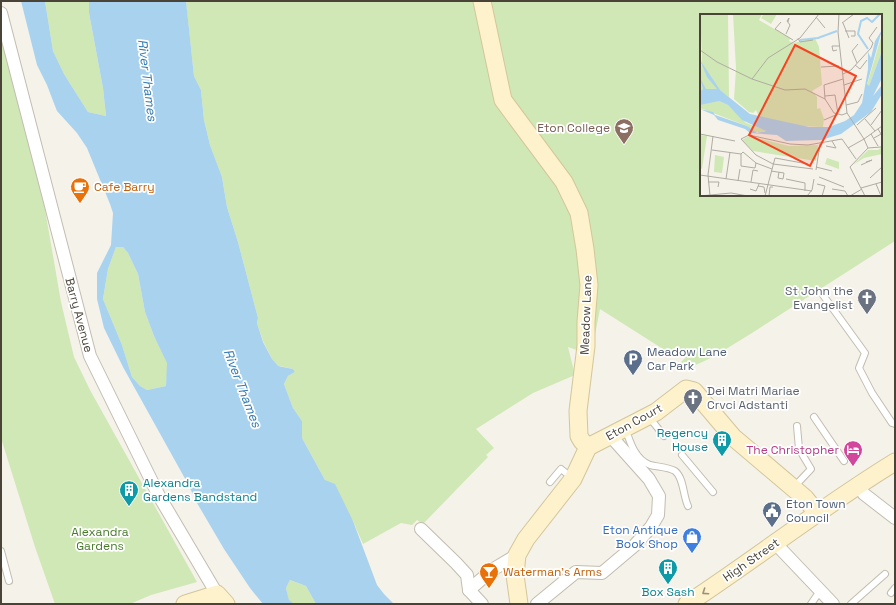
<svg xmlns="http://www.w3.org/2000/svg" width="896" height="605" viewBox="0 0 896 605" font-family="'Space Grotesk',sans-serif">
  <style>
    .green { fill: #d0e8b5; fill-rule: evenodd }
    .water { fill: #a9d2ef; fill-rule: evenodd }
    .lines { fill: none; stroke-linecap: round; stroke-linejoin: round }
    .lane-casing { stroke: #c3bdb0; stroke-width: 8 }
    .street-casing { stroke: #c3bdb0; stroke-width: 14 }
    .secondary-casing { stroke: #d3c69b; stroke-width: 19 }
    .lane { stroke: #fff; stroke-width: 6 }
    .street { stroke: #fff; stroke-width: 12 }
    .secondary { stroke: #fdf2cc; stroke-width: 17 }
    .oneway { stroke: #9a927b }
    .labels { text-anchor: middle; stroke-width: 3.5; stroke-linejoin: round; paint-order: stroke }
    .education-label { font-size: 12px; fill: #785e54; stroke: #fff; text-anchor: end }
    .food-label { font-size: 12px; fill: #c56008; stroke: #fff; text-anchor: start }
    .worship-label { font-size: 12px; fill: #5b616d; stroke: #fff; text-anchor: end }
    .street-label { font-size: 12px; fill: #494338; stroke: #fff }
    .service-label { font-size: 12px; fill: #4e5e75; stroke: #fff; text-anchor: start }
    .culture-label { font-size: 12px; fill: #0d838f; stroke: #fff; text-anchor: end }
    .hotel-label { font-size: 12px; fill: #b23c85; stroke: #fff; text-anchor: end }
    .shop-label { font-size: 12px; fill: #366cbe; stroke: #fff; text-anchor: end }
    .park-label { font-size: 12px; fill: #497a2c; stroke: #fff }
    .water-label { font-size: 13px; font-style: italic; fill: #337bb3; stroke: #fff }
    .inset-river { fill: none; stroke: #a9d2ef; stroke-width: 2 }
    .inset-road { fill: none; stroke: #b0aca3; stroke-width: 1 }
    .view { fill: #f54422; fill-opacity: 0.15; stroke: #f54422; stroke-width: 2 }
    .inset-edge { fill: none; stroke: #494338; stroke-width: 2 }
  </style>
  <rect width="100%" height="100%" fill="#f5f2ea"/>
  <g class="green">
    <path d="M 45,1 L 89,1 L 89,13 L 103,88 L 106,116 L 88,112 L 64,74 L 53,51 Z"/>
    <path d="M 188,1 L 895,1 L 895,241 L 752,333 L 713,357 L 687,369 L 681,362 L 687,356 L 682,350 L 674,356 L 600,309 L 591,355 L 568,347 L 575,375 L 533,393 L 476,429 L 494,448 L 486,455 L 488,457 L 423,524 L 417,520 L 412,525 L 401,523 L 363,544 L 353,521 L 325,480 L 302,438 L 302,421 L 293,408 L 284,384 L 288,376 L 295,372 L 293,369 L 280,366 L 278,367 L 272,359 L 263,341 L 257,323 L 258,318 L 238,242 L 227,207 L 222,177 L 210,145 L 204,120 L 201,90 L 194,76 L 186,3 ZM 701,15 L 881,15 L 881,195 L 701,195 Z"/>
    <path d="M 1,38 L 39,175 L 61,302 L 74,357 L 90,390 L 197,582 L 151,595 L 130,604 L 55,604 L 35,547 L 1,438 Z"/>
    <path d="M 116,247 L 123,247 L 128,253 L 138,274 L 145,312 L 154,336 L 168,363 L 166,386 L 147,390 L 140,386 L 132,377 L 122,345 L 103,299 L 108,269 Z"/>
    <path d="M 290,580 L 306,586 L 316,604 L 294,604 L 289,601 L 286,588 Z"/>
  </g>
  <path class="water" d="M 21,1 L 45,1 L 53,51 L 64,74 L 88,112 L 106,116 L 103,88 L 89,13 L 89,1 L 186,1 L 194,76 L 201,90 L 204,120 L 210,145 L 222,177 L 227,207 L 238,242 L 258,318 L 257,323 L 263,342 L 272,359 L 278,366 L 293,369 L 295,372 L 288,376 L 284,384 L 293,408 L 302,421 L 302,438 L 325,480 L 335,484 L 353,521 L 377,585 L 384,594 L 394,604 L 316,604 L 306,586 L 290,580 L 286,588 L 289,600 L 294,604 L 263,604 L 250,588 L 224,549 L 197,503 L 188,484 L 123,367 L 104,328 L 97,299 L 97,273 L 111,245 L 113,213 L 110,204 L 87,148 L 77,133 L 57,111 L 55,106 L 47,85 L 37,65 ZM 116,247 L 123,247 L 128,253 L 138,274 L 145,312 L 154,336 L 167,363 L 166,386 L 147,390 L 140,386 L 132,377 L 122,345 L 103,299 L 108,269 Z"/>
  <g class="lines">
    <g class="lane-casing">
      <g id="lane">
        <path d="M 823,295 L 865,353 L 859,368 L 872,393 L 892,423 L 895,424"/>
        <path d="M 649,417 L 664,436"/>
        <path d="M 814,417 L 844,461"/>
        <path d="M 626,430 C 630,443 636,460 650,465 C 658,467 668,467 675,471 C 684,478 683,496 688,506"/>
        <path d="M 682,455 L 713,492"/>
        <path d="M 550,482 L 561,469 L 571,477"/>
        <path d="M 794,487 L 811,469 L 799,449 L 797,426"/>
        <path d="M 1,551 L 9,581"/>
        <path d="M 891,593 L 895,588"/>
        <path d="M 811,604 L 820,591"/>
        <path d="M 851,604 L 885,574"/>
      </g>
    </g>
    <g class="street-casing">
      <g id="street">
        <path d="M 1,13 L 90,356 L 159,496 L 217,594"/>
        <path d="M 858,485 L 864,494 L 895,518"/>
        <path d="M 421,529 L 456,563 L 467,575 L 469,590"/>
        <path d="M 775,543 L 833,604"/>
        <path d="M 469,590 L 492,570 L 517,555"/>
        <path d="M 469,590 L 482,604"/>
        <path d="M 537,604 L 576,572 L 602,573 L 634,546 L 651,527 L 658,515 L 659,496 L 649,479 L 615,441 L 612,435"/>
      </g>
    </g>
    <g class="secondary-casing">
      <g id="secondary">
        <path d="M 482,1 L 503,100 L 564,182 L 579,213 L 585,249 L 589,285 L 586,322 L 586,346 L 578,411 L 579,436 L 582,441 L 588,447"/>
        <path d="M 588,447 L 656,412 L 686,389 L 694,391 L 733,437 L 805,498 L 817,513"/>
        <path d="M 185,604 L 217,594 L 226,604"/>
        <path d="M 519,604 L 515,575 L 517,555 L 526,539 L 573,479 L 588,447"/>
        <path d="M 687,604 C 757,558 823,506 895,462"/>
      </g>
    </g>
    <use href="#lane" class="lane"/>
    <use href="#street" class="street"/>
    <use href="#secondary" class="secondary"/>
  </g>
  <defs><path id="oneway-chevron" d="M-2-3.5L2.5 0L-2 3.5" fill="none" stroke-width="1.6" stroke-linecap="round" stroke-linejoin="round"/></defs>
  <use class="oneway" href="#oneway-chevron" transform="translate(705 592) rotate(146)"/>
  <defs>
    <g id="school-pin" transform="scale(1)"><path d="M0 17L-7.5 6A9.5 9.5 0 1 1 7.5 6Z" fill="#8d6e63" stroke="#fff"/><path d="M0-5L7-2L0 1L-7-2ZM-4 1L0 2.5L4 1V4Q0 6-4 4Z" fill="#fff"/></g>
    <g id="cafe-pin" transform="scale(1)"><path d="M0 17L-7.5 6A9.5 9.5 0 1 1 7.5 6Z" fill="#e8710a" stroke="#fff"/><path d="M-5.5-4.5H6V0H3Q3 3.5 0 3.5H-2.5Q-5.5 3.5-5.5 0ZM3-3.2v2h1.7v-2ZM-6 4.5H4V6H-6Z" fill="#fff"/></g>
    <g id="church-pin" transform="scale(1)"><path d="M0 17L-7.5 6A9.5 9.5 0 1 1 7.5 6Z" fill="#6b7280" stroke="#fff"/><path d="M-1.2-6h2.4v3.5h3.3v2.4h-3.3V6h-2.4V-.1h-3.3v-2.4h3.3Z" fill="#fff"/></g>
    <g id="parking-pin" transform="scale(1)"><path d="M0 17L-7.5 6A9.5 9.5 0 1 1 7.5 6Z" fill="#5c6f8a" stroke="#fff"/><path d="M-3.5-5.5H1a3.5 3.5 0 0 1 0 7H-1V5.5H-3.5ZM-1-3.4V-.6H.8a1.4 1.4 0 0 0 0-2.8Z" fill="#fff"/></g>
    <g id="building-pin" transform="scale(1)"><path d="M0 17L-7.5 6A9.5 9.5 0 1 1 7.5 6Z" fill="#0f9aa8" stroke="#fff"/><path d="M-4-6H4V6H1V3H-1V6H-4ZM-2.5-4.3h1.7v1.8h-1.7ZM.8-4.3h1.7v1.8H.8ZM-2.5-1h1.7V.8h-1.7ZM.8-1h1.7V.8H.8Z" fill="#fff"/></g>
    <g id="hotel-pin" transform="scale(1)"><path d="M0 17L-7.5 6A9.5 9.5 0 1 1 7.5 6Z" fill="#d1479c" stroke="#fff"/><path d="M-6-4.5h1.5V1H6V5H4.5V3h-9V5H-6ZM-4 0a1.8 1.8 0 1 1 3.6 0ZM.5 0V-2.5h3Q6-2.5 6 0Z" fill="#fff"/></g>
    <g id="civic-pin" transform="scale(1)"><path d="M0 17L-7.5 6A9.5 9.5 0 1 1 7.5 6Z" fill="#5c6f8a" stroke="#fff"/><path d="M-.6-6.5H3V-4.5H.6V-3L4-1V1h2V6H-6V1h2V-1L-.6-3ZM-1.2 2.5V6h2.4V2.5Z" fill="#fff"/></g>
    <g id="shop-pin" transform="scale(1)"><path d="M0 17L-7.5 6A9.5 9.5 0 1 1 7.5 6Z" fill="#3f7fe0" stroke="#fff"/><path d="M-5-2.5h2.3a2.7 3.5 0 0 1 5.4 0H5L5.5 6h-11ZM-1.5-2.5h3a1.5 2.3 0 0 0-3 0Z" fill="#fff"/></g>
    <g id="bar-pin" transform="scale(1)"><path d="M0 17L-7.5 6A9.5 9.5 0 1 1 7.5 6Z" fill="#e8710a" stroke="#fff"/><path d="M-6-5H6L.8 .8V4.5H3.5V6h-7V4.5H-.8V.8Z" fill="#fff"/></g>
  </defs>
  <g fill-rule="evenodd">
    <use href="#school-pin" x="624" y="128"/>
    <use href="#cafe-pin" x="80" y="187"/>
    <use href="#church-pin" x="867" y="298"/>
    <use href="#parking-pin" x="633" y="359"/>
    <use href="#church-pin" x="693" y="398"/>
    <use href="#building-pin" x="722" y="440"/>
    <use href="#hotel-pin" x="853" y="450"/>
    <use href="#building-pin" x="129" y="490"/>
    <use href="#civic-pin" x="772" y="511"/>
    <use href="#shop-pin" x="692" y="537"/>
    <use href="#building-pin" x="668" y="568"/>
    <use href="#bar-pin" x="489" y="572"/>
  </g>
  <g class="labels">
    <g class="education-label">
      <text x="610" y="132">Eton College</text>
    </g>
    <g class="food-label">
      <text x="94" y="191">Cafe Barry</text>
      <text x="503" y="576">Waterman's Arms</text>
    </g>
    <g class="worship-label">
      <text x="853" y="295">St John the<tspan x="853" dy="14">Evangelist</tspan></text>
      <text x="707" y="395" text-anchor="start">Dei Matri Mariae<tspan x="707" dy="14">Crvci Adstanti</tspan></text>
    </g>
    <g class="street-label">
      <text transform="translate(79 315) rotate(75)" y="4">Barry Avenue</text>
      <text transform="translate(586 315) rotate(-88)" y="4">Meadow Lane</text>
      <text transform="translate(634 422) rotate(-29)" y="4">Eton Court</text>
      <text transform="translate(751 560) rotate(-35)" y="4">High Street</text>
    </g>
    <g class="service-label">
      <text x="647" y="356">Meadow Lane<tspan x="647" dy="14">Car Park</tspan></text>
      <text x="786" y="508">Eton Town<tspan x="786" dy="14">Council</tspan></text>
    </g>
    <g class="culture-label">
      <text x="708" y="437">Regency<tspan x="708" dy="14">House</tspan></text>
      <text x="143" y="487" text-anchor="start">Alexandra<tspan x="143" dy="14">Gardens Bandstand</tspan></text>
      <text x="668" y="596" text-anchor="middle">Box Sash</text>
    </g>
    <g class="hotel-label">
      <text x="839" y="454">The Christopher</text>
    </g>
    <g class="shop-label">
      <text x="678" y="534">Eton Antique<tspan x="678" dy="14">Book Shop</tspan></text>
    </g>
    <g class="park-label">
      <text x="100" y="536">Alexandra<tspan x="100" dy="14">Gardens</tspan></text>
    </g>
    <g class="water-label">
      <text transform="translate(148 80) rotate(83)" y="5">River Thames</text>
      <text transform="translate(243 388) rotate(69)" y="5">River Thames</text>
    </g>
  </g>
  <g transform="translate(700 14)">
    <rect width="182" height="182" fill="#f5f2ea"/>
    <path d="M 0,0 L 28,0 L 29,83 L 18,75 L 0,78 L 2,41 ZM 33,0 L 62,0 L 59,6 L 90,24 L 89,27 L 93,29 L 115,24 L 119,33 L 122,71 L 112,77 L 117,83 L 117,95 L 120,94 L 124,105 L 123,113 L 97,112 L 67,106 L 59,103 L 56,96 L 53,99 L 49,98 L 34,85 L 36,55 ZM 64,0 L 77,0 L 71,10 L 61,4 ZM 182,20 L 182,37 L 169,72 L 167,71 ZM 10,87 L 19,87 L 28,91 L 46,109 L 66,116 L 60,119 L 52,117 L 47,112 L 0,94 L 0,91 ZM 0,121 L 7,122 L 2,155 L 0,154 ZM 49,122 L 89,132 L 118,131 L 116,147 L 53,137 L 42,126 ZM 182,133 L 182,140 L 164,144 L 153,151 L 168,136 L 178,136 ZM 15,141 L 24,143 L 22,159 L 14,158 ZM 127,144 L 139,148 L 139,155 L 125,150 Z" fill="#d0e8b5"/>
    <path d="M 182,16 L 167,70 L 169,72 L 182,37 L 182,64 L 173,82 L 182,71 L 182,80 L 171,98 L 141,120 L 121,126 L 86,127 L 77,121 L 50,119 L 45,115 L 18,106 L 14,101 L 0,95 L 13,98 L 15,101 L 47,112 L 57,119 L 66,117 L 42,106 L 28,91 L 19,87 L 0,91 L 0,78 L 3,75 L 0,64 L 6,75 L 17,75 L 7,63 L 0,46 L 20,76 L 50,100 L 109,113 L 129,113 L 145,107 L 154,101 L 162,89 L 168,55 L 168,38 L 171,44 L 175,27 Z" fill="#a9d2ef"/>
    <path class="inset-river" d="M 100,26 L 118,24 L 137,17M 168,35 L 158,20 L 161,7 L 167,4 L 172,8 L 180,0"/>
    <path class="inset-road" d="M 139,0 L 138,18 L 147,99M 116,3 L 125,14M 81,8 L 75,15 L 93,26M 142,9 L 154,0M 143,9 L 149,24M 145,17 L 155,17 L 155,22 L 151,22M 86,20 L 90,11 L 87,7 L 89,4 L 88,8M 98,24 L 100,28 L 113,26M 0,36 L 17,48 L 52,65 L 85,76 L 105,75 L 125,85 L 134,99 L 142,101 L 147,99 L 164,125 L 148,134M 137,36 L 133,37 L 132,32 L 139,32M 157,49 L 152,37 L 158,30M 155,51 L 160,55 L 167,46M 121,53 L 139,52M 143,60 L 151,56 L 171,34 L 173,29 L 169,24 L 177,13M 52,65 L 68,44 L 100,24 L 119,0M 144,71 L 162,65M 125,82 L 135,81 L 138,100M 125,85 L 124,71 L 143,65M 146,91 L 158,88 L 162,80M 165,105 L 175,117M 124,106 L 138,100M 157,111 L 176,94M 171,111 L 182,96M 0,120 L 35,127M 171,120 L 178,132M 174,124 L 181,120 L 178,115M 126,132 L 136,134 L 132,127M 168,134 L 181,133M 12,136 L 41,140 L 41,152 L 55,154 L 56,149 L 43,138 L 41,140M 56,149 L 72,155M 161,151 L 172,146 L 166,148M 116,153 L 132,157M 113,155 L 73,150 L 56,141 L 41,125 L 49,121 L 90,130 L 108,131 L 142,125 L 156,145M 116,156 L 120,130M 71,157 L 84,159 L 83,165 L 78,164 L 79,158M 0,161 L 112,177M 119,163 L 144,173M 170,164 L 182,153M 26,165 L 30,138M 86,165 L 105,169 L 105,177M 38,167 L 40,155M 8,168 L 19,168 L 18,173M 51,168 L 53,156 L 58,157M 117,170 L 125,172 L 122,182M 176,170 L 181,182M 58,172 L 64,173 L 65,179M 161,174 L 182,168M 50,175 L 56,177 L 59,170M 132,175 L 145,177 L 148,182M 0,182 L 31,179 L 48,182M 10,182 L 8,161 L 13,122M 65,182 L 75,144 L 108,150M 69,182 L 70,173 L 73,173M 107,182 L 112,176 L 114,165M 150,182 L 162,175M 165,182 L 150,153 L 168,134 L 164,125 L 182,112"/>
    <path class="view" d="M 95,31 L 156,62 L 110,152 L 49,121 Z"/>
    <rect width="182" height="182" class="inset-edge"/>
  </g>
  <rect width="896" height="605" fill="none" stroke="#494338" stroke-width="4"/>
</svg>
